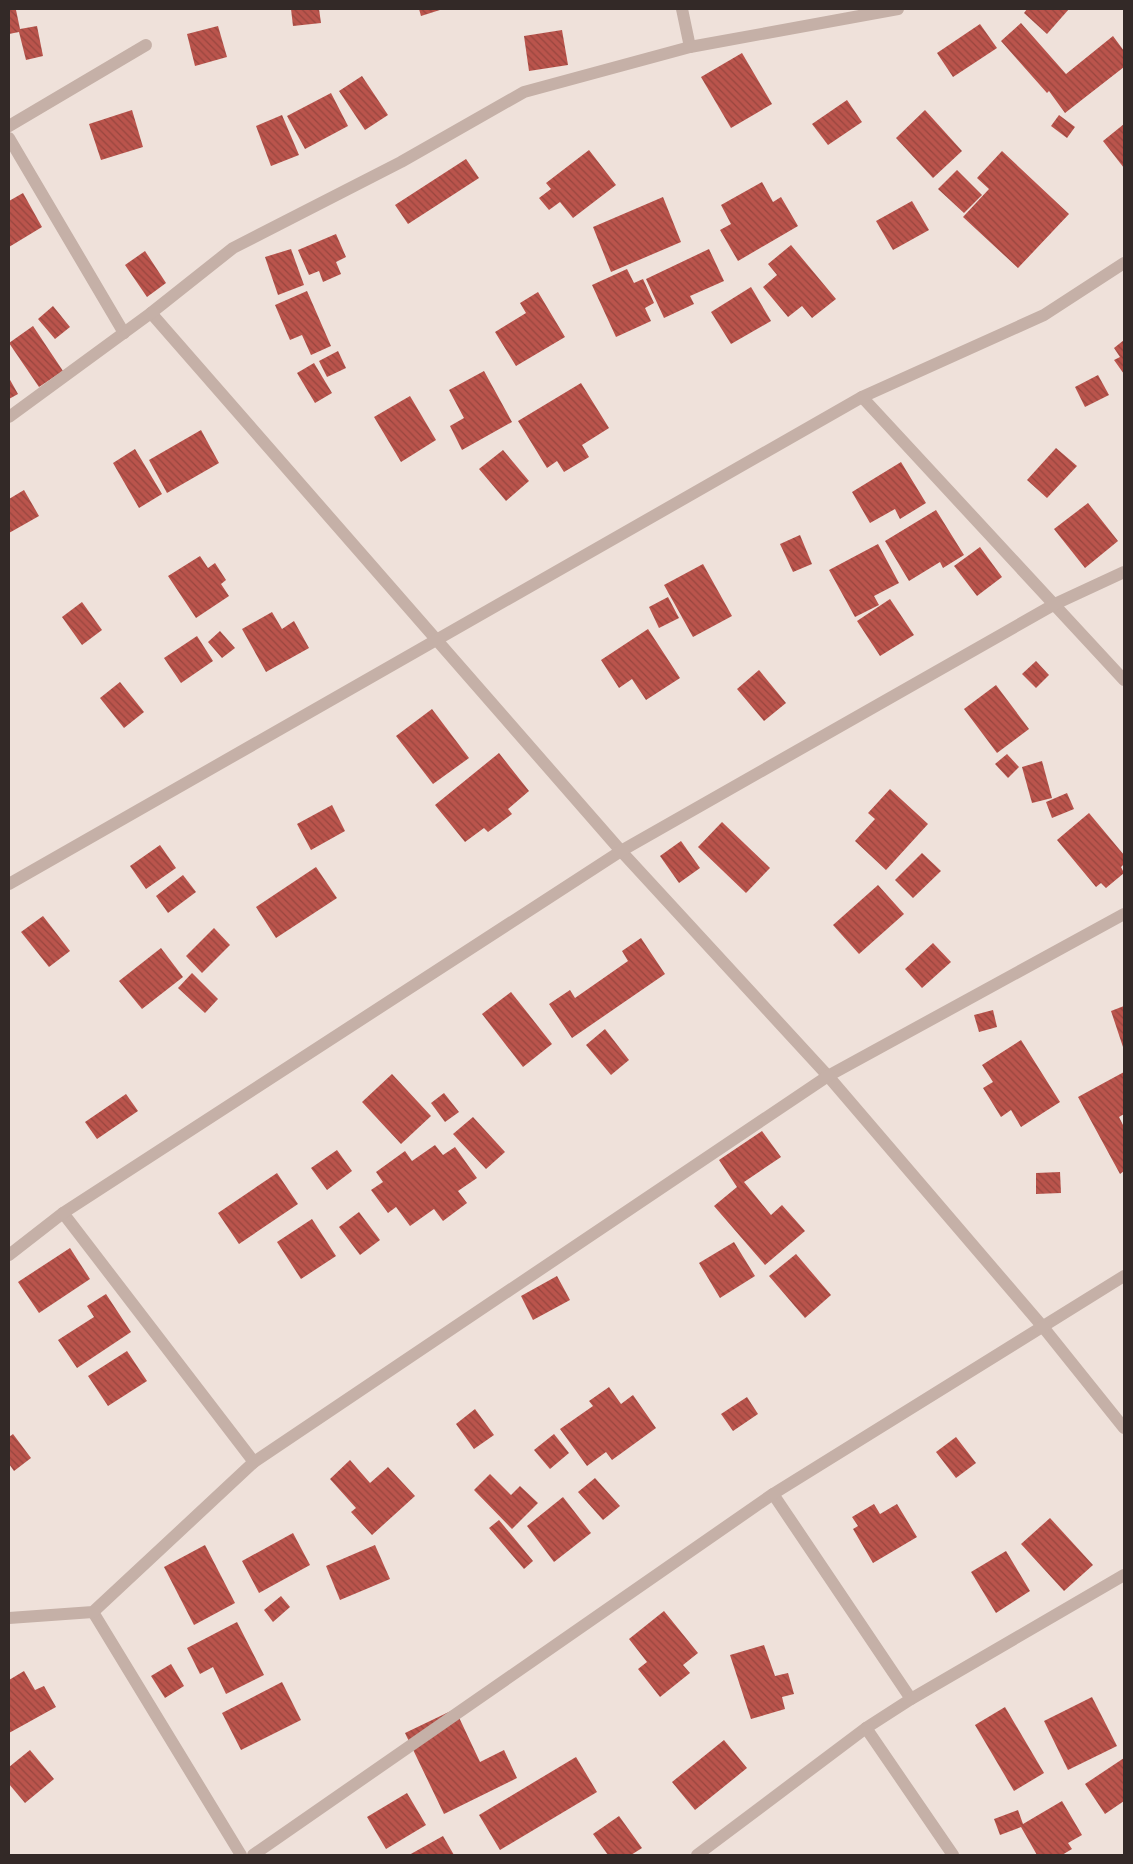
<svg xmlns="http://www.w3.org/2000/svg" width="1133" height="1864" viewBox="0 0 1133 1864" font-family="Karla,sans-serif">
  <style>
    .building { fill: url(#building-back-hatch) }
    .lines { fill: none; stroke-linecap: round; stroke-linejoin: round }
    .minor { stroke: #c5b0a7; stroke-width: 12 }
  </style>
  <defs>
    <pattern id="building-back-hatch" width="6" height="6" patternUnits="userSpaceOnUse" patternTransform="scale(1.25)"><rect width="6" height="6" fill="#ba544c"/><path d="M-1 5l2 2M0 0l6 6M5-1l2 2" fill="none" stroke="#98463f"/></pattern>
  </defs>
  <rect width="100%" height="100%" fill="#efe1da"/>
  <g class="building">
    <path d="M 9,9 L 19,9 L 16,10 L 20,29 L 37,26 L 43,56 L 26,60 L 19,32 L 9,34 Z"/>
    <path d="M 291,9 L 319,9 L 321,23 L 293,26 Z"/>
    <path d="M 419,9 L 443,9 L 421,16 Z"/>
    <path d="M 1027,9 L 1069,9 L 1047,34 L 1024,13 Z"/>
    <path d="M 1021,23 L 1066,74 L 1113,36 L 1124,51 L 1124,67 L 1065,113 L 1049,91 L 1047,93 L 1001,41 Z"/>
    <path d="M 980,24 L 997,48 L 953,77 L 937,53 Z"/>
    <path d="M 218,26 L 227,57 L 195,66 L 187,34 Z"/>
    <path d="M 562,30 L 568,65 L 529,71 L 524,36 Z"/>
    <path d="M 742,53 L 772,104 L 731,128 L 701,77 Z"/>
    <path d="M 362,76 L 388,115 L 365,130 L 339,91 Z"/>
    <path d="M 331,93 L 348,126 L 305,149 L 287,116 Z"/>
    <path d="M 847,100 L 862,122 L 828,145 L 812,124 Z"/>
    <path d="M 132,110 L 143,147 L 101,160 L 89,124 Z"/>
    <path d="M 925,110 L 962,151 L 933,178 L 896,138 Z"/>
    <path d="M 282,115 L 299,155 L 271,166 L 256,126 Z"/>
    <path d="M 1059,115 L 1075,127 L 1067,138 L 1051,126 Z"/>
    <path d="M 1124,124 L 1124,168 L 1103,141 Z"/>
    <path d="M 589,150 L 616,185 L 573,218 L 560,202 L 549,210 L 539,198 L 551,189 L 546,183 Z"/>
    <path d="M 1002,151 L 1069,214 L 1018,268 L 963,217 L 989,189 L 977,178 Z"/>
    <path d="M 466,159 L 479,178 L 408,224 L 395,205 Z"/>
    <path d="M 957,170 L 982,195 L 964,213 L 938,189 Z"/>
    <path d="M 762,182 L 773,202 L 781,197 L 798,226 L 738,261 L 720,230 L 731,224 L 721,205 Z"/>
    <path d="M 23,193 L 42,227 L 9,247 L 9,201 Z"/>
    <path d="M 663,197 L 681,242 L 611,272 L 593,227 Z"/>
    <path d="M 912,201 L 929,230 L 893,250 L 876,221 Z"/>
    <path d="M 336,234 L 346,257 L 336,262 L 341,274 L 323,282 L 319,271 L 309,275 L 298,250 Z"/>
    <path d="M 791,245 L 836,299 L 812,318 L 802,306 L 788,317 L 763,287 L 777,275 L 768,264 Z"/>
    <path d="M 291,249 L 304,285 L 278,295 L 265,257 Z"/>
    <path d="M 709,249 L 724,281 L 690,296 L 694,304 L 664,318 L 646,279 Z"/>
    <path d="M 145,251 L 166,283 L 147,297 L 125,265 Z"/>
    <path d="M 627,269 L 634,283 L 643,279 L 654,303 L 645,308 L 651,321 L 616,337 L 592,285 Z"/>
    <path d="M 751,287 L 771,321 L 731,344 L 711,312 Z"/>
    <path d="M 307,291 L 331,346 L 311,355 L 302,335 L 290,340 L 275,305 Z"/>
    <path d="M 538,292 L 565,337 L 516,366 L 495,332 L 526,313 L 520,303 Z"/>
    <path d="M 53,306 L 70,327 L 55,339 L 38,319 Z"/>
    <path d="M 33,326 L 63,371 L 39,387 L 9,343 Z"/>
    <path d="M 1124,340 L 1124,374 L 1114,360 L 1120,357 L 1114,348 Z"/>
    <path d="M 338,351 L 346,368 L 327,377 L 319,361 Z"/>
    <path d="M 314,363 L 332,393 L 315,403 L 297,373 Z"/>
    <path d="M 484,371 L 512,422 L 462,450 L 450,426 L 464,418 L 449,390 Z"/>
    <path d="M 1098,375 L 1109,395 L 1085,407 L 1075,387 Z"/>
    <path d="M 9,378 L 18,394 L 9,399 Z"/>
    <path d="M 581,383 L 609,428 L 582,445 L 589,457 L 564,472 L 557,461 L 547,468 L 518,421 Z"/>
    <path d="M 410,396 L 436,440 L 401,462 L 374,417 Z"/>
    <path d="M 201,430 L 219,463 L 167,493 L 149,460 Z"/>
    <path d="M 1056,448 L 1077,466 L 1047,498 L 1027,480 Z"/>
    <path d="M 135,449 L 162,494 L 139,508 L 113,463 Z"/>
    <path d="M 503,450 L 529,481 L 506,501 L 479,469 Z"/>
    <path d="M 901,462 L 926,503 L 900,519 L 895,509 L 870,523 L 852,492 Z"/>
    <path d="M 24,490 L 39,516 L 9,533 L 9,499 Z"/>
    <path d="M 1088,503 L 1118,541 L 1085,568 L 1054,529 Z"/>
    <path d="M 936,510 L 964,555 L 943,568 L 940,562 L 909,581 L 885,541 Z"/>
    <path d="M 800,535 L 812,564 L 793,572 L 780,544 Z"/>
    <path d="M 878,544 L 899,583 L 874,596 L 879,605 L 855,617 L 829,570 Z"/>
    <path d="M 980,547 L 1002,577 L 977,596 L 954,566 Z"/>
    <path d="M 200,556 L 208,568 L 215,563 L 226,580 L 221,584 L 229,596 L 196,618 L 168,576 Z"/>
    <path d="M 703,564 L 732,616 L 693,637 L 664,585 Z"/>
    <path d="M 668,597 L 679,618 L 659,628 L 649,607 Z"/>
    <path d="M 890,599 L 914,635 L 880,656 L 857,621 Z"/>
    <path d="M 82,602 L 102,630 L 82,645 L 62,617 Z"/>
    <path d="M 272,612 L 282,629 L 294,621 L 309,648 L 266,672 L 242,629 Z"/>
    <path d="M 648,629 L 680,678 L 646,700 L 632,679 L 619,688 L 601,660 Z"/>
    <path d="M 220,631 L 235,648 L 222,658 L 208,642 Z"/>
    <path d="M 197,636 L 213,661 L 181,683 L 164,658 Z"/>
    <path d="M 1036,661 L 1049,675 L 1036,688 L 1022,674 Z"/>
    <path d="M 759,670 L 786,703 L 764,721 L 737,689 Z"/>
    <path d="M 120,682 L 144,712 L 124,728 L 100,698 Z"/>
    <path d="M 996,685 L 1029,729 L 997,753 L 964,709 Z"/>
    <path d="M 432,709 L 469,758 L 433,784 L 396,736 Z"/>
    <path d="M 499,753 L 529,791 L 508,809 L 512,814 L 488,832 L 484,828 L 465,842 L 435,805 Z"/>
    <path d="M 1007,754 L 1019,767 L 1008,778 L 995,764 Z"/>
    <path d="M 1042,761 L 1052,798 L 1032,803 L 1022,767 Z"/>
    <path d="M 890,789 L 928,824 L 886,870 L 855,841 L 875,819 L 868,813 Z"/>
    <path d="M 1067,793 L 1074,809 L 1052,818 L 1046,802 Z"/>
    <path d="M 332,805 L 345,831 L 311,850 L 297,824 Z"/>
    <path d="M 1089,813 L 1124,855 L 1124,864 L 1121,867 L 1124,873 L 1106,888 L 1101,883 L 1096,887 L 1057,840 Z"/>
    <path d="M 722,822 L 770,868 L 746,893 L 698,847 Z"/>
    <path d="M 681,841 L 700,868 L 679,883 L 660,856 Z"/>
    <path d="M 160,845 L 176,868 L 146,889 L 130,866 Z"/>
    <path d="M 922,853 L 941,871 L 913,898 L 895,880 Z"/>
    <path d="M 316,867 L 337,898 L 276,938 L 256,907 Z"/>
    <path d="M 183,875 L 196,892 L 168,913 L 156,896 Z"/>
    <path d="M 878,885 L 904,914 L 859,954 L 833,925 Z"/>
    <path d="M 43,916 L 70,951 L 49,967 L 21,932 Z"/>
    <path d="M 214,928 L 230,945 L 202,973 L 186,956 Z"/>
    <path d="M 641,938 L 665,974 L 572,1038 L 549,1004 L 570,990 L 575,998 L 628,961 L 622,951 Z"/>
    <path d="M 933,943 L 951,962 L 922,988 L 905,969 Z"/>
    <path d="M 161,948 L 183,977 L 142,1009 L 119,981 Z"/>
    <path d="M 192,973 L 218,999 L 205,1013 L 178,988 Z"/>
    <path d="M 511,992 L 552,1044 L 523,1067 L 482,1014 Z"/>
    <path d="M 1124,1006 L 1124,1050 L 1111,1011 Z"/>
    <path d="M 993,1010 L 997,1027 L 979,1032 L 974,1015 Z"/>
    <path d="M 605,1029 L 629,1060 L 611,1075 L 586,1045 Z"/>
    <path d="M 1021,1040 L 1060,1102 L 1021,1127 L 1011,1110 L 1001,1117 L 983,1088 L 993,1082 L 982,1065 Z"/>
    <path d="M 1124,1072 L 1124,1114 L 1119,1117 L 1124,1127 L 1124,1171 L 1120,1174 L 1078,1097 Z"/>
    <path d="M 392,1074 L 431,1116 L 401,1144 L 362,1102 Z"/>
    <path d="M 444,1093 L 459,1112 L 445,1122 L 431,1103 Z"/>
    <path d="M 126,1094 L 138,1111 L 97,1139 L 85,1122 Z"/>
    <path d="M 473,1117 L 505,1152 L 486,1169 L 453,1134 Z"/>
    <path d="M 762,1131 L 781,1157 L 744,1182 L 771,1215 L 782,1205 L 805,1231 L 765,1265 L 714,1206 L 737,1187 L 719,1160 Z"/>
    <path d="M 435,1145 L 443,1155 L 455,1147 L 477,1178 L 458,1191 L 467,1203 L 443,1221 L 434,1209 L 410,1226 L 396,1207 L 388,1213 L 371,1190 L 383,1182 L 376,1172 L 405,1151 L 412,1161 Z"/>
    <path d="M 337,1150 L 352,1171 L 327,1190 L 311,1168 Z"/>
    <path d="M 1060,1172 L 1061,1193 L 1036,1194 L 1036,1173 Z"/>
    <path d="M 277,1173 L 298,1204 L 239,1244 L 218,1213 Z"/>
    <path d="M 359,1212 L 380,1240 L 360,1255 L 339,1227 Z"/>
    <path d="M 312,1219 L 336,1256 L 301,1279 L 277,1242 Z"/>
    <path d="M 734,1242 L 755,1276 L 720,1298 L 699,1263 Z"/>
    <path d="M 70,1248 L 90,1279 L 39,1313 L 18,1282 Z"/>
    <path d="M 796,1254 L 831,1295 L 805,1318 L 769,1276 Z"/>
    <path d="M 557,1276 L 570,1300 L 533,1320 L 521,1296 Z"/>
    <path d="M 106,1294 L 131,1332 L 77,1368 L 58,1340 L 94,1317 L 87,1306 Z"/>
    <path d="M 127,1351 L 147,1381 L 108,1406 L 88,1376 Z"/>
    <path d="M 609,1387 L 621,1404 L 633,1395 L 656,1428 L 612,1460 L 606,1452 L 587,1466 L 560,1429 L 593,1406 L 589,1401 Z"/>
    <path d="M 747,1397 L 758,1414 L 733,1431 L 721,1414 Z"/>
    <path d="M 475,1409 L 494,1435 L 474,1449 L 456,1424 Z"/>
    <path d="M 13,1434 L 31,1458 L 14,1471 L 9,1464 L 9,1437 Z"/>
    <path d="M 554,1434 L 569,1453 L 550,1469 L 534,1450 Z"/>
    <path d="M 956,1437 L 976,1463 L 956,1478 L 936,1452 Z"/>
    <path d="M 350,1460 L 370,1483 L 388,1467 L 415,1496 L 372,1535 L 351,1512 L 356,1508 L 330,1479 Z"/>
    <path d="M 490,1474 L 511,1495 L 520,1486 L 538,1503 L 512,1529 L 474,1490 Z"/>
    <path d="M 595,1478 L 620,1506 L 603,1520 L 578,1492 Z"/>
    <path d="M 563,1497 L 591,1533 L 554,1562 L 527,1526 Z"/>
    <path d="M 874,1504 L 880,1514 L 897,1504 L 917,1537 L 873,1563 L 853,1529 L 858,1526 L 852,1517 Z"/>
    <path d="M 1050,1518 L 1093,1565 L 1064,1591 L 1021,1544 Z"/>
    <path d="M 499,1520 L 533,1561 L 524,1569 L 489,1528 Z"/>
    <path d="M 293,1533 L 310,1565 L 259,1593 L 242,1561 Z"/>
    <path d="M 205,1545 L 235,1603 L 194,1625 L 164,1567 Z"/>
    <path d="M 375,1545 L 390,1579 L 340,1600 L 326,1566 Z"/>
    <path d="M 1006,1551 L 1030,1591 L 996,1613 L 971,1572 Z"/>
    <path d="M 281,1596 L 290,1607 L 273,1622 L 264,1610 Z"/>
    <path d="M 664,1611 L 698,1653 L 683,1665 L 690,1673 L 660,1697 L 638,1669 L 647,1662 L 629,1639 Z"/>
    <path d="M 237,1622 L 264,1675 L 226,1694 L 213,1667 L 200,1674 L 187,1648 Z"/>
    <path d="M 764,1645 L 775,1676 L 788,1673 L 794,1694 L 782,1697 L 785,1709 L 751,1719 L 730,1655 Z"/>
    <path d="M 171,1664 L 184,1686 L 165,1698 L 151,1676 Z"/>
    <path d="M 24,1671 L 35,1690 L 44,1686 L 56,1707 L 9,1733 L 9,1680 Z"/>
    <path d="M 282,1682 L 301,1720 L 241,1750 L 222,1713 Z"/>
    <path d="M 1092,1697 L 1117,1746 L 1068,1770 L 1044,1721 Z"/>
    <path d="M 1005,1707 L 1044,1773 L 1014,1791 L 975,1725 Z"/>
    <path d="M 455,1709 L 480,1762 L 504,1750 L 517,1778 L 444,1814 L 405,1733 Z"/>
    <path d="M 724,1740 L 747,1768 L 695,1810 L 672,1782 Z"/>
    <path d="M 30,1750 L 54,1779 L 25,1803 L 9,1784 L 9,1767 Z"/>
    <path d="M 576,1757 L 597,1792 L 500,1850 L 479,1815 Z"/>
    <path d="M 1124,1758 L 1124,1801 L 1105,1814 L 1085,1784 Z"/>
    <path d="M 407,1793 L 426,1825 L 386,1849 L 367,1817 Z"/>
    <path d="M 1062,1801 L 1082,1835 L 1068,1843 L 1072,1849 L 1062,1855 L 1037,1855 L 1021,1827 L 1000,1835 L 994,1819 L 1018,1810 L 1023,1824 Z"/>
    <path d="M 619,1816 L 642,1848 L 631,1855 L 608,1855 L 593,1834 Z"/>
    <path d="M 443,1836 L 454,1855 L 409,1855 Z"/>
  </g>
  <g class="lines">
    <g class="minor">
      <path d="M 682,9 L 690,47"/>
      <path d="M 9,126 L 146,45"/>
      <path d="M 9,138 L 124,333"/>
      <path d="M 151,313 L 621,851 L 828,1076 L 1043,1327 L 1124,1428"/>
      <path d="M 862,397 L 1124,680"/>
      <path d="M 9,417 L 151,313 L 233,248 L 401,162 L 524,92 L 690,47 L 898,9"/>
      <path d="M 9,884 L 862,397 L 1044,315 L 1124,263"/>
      <path d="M 63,1213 L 254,1462"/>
      <path d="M 9,1255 L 63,1213 L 621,851 L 1055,604 L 1124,572"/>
      <path d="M 773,1494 L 911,1699"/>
      <path d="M 93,1612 L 241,1855"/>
      <path d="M 9,1618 L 93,1612 L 254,1462 L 828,1076 L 1124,914"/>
      <path d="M 866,1728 L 953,1855"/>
      <path d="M 253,1855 L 773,1494 L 1124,1276"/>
      <path d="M 697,1855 L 866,1728 L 911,1699 L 1124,1575"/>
    </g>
  </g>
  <rect width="1133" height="1864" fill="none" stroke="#332927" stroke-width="20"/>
</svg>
